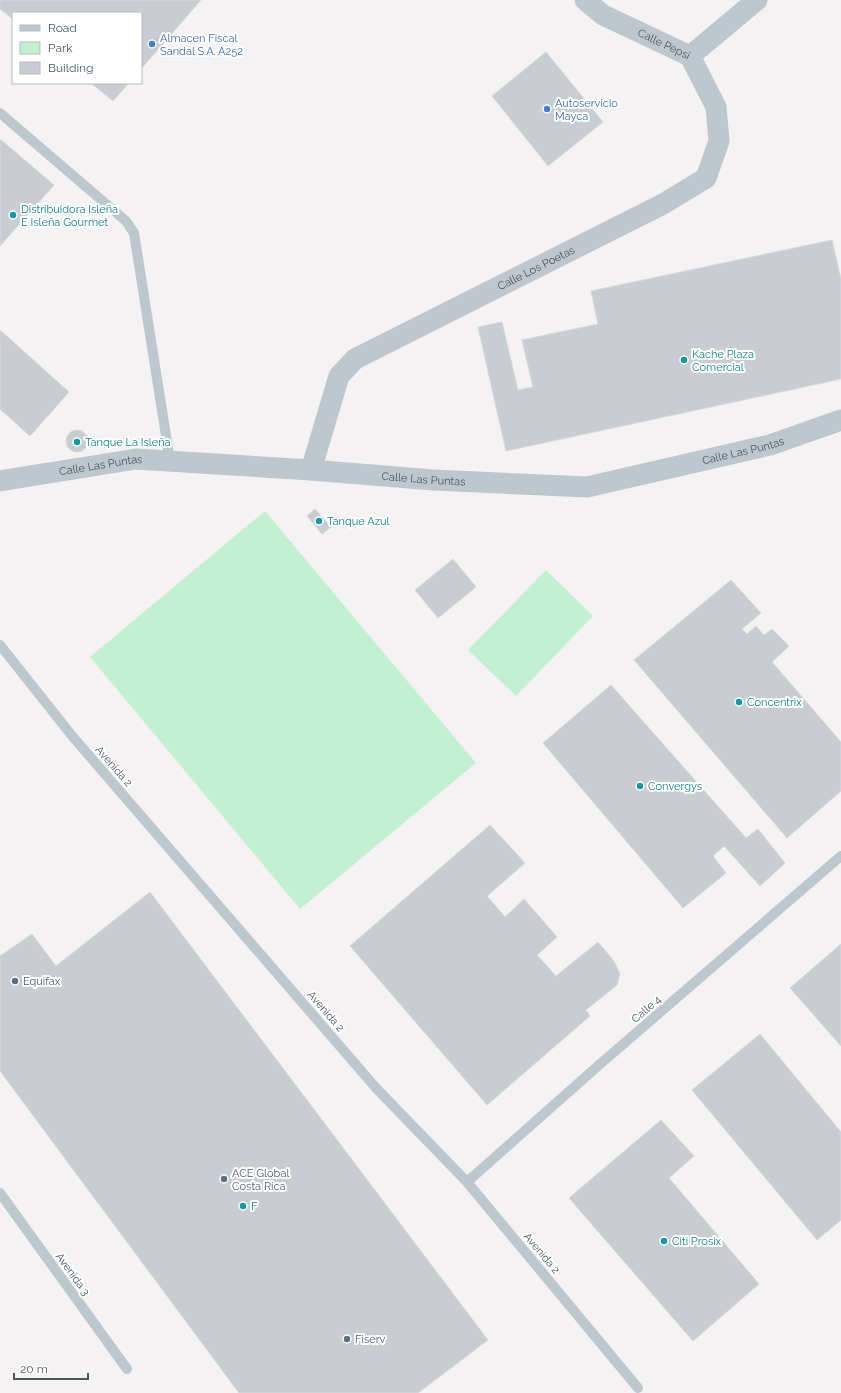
<svg xmlns="http://www.w3.org/2000/svg" width="841" height="1393" viewBox="0 0 841 1393" font-family="Raleway,sans-serif">
  <style>
    .green { fill: #c2f0d0 }
    .building { fill: #c9cdd1; stroke: #d6d8dd }
    .lines { fill: none; stroke-linecap: round; stroke-linejoin: round }
    .lane { stroke: #bdc7ce; stroke-width: 10 }
    .street { stroke: #bdc7ce; stroke-width: 21 }
    .shop-dot { fill: #3f7fe0; stroke: #fff; stroke-width: 1.5 }
    .culture-dot { fill: #0f9aa8; stroke: #fff; stroke-width: 1.5 }
    .service-dot { fill: #5c6f8a; stroke: #fff; stroke-width: 1.5 }
    .labels { text-anchor: middle; stroke-width: 4; stroke-linejoin: round; paint-order: stroke }
    .shop-label { font-size: 11px; fill: #366cbe; stroke: #fff; text-anchor: start }
    .street-label { font-size: 11px; fill: #49575f; stroke: #fff }
    .culture-label { font-size: 11px; fill: #0d838f; stroke: #fff; text-anchor: start }
    .service-label { font-size: 11px; fill: #4e5e75; stroke: #fff; text-anchor: start }
  </style>
  <rect width="100%" height="100%" fill="#f4f2f2"/>
  <g class="green">
    <path d="M 265,511 L 476,763 L 300,909 L 90,657 Z"/>
    <path d="M 546,570 L 593,616 L 516,696 L 468,650 Z"/>
  </g>
  <g class="building">
    <path d="M 0,0 L 201,0 L 141,69 L 141,13 L 13,13 L 13,19 L 0,9 Z"/>
    <path d="M 546,52 L 603,122 L 548,166 L 492,96 Z"/>
    <path d="M 91,83 L 129,83 L 113,101 Z"/>
    <path d="M 0,139 L 54,185 L 0,246 Z"/>
    <path d="M 832,240 L 841,279 L 841,379 L 506,451 L 478,327 L 502,322 L 518,390 L 533,387 L 522,340 L 598,324 L 591,291 Z"/>
    <path d="M 0,330 L 69,392 L 30,436 L 0,409 Z"/>
    <circle cx="77" cy="441" r="11"/>
    <path d="M 315,509 L 331,527 L 322,534 L 307,516 Z"/>
    <path d="M 453,559 L 476,587 L 438,618 L 415,590 Z"/>
    <path d="M 731,580 L 761,613 L 742,629 L 747,634 L 756,626 L 764,635 L 772,629 L 789,646 L 772,662 L 841,742 L 841,791 L 787,838 L 634,660 Z"/>
    <path d="M 611,685 L 746,838 L 758,829 L 785,863 L 760,886 L 724,846 L 713,856 L 726,873 L 683,908 L 543,743 Z"/>
    <path d="M 490,825 L 525,863 L 487,896 L 505,917 L 524,899 L 557,937 L 537,955 L 556,976 L 598,942 L 614,961 L 620,974 L 617,985 L 586,1010 L 590,1016 L 487,1105 L 350,946 Z"/>
    <path d="M 150,892 L 488,1340 L 418,1393 L 239,1393 L 0,1071 L 0,956 L 32,934 L 56,966 Z"/>
    <path d="M 841,944 L 841,1046 L 790,988 Z"/>
    <path d="M 760,1034 L 841,1132 L 841,1220 L 817,1240 L 692,1090 Z"/>
    <path d="M 661,1120 L 694,1156 L 669,1178 L 759,1284 L 693,1341 L 569,1198 Z"/>
  </g>
  <g class="lines">
    <g class="lane">
      <path d="M 0,113 L 126,221 L 134,233 L 170,461"/>
      <path d="M 0,645 L 73,737 L 376,1088 L 467,1182 L 638,1388"/>
      <path d="M 467,1182 L 599,1065 L 841,856"/>
      <path d="M 0,1193 L 127,1369"/>
    </g>
    <g class="street">
      <path id="s1" d="M 585,0 L 603,15 L 690,56"/>
      <path d="M 690,56 L 757,0"/>
      <path id="s2" d="M 311,470 L 339,376 L 355,359 L 663,204 L 706,178 L 719,141 L 716,107 L 690,56"/>
      <path id="s3" d="M 0,481 L 136,459 L 311,470 L 433,480 L 587,487 L 770,445 L 841,420"/>
    </g>
  </g>
  <g class="shop-dot">
    <circle cx="152" cy="44" r="4"/>
    <circle cx="547" cy="109" r="4"/>
  </g>
  <g class="culture-dot">
    <circle cx="13" cy="215" r="4"/>
    <circle cx="684" cy="360" r="4"/>
    <circle cx="77" cy="442" r="4"/>
    <circle cx="319" cy="521" r="4"/>
    <circle cx="739" cy="702" r="4"/>
    <circle cx="640" cy="786" r="4"/>
    <circle cx="243" cy="1206" r="4"/>
    <circle cx="664" cy="1241" r="4"/>
  </g>
  <g class="service-dot">
    <circle cx="15" cy="981" r="4"/>
    <circle cx="224" cy="1179" r="4"/>
    <circle cx="347" cy="1339" r="4"/>
  </g>
  <g class="labels">
    <g class="shop-label">
      <text x="160" y="42">Almacen Fiscal<tspan x="160" dy="13">Sandal S.A. A252</tspan></text>
      <text x="555" y="107">Autoservicio<tspan x="555" dy="13">Mayca</tspan></text>
    </g>
    <g class="street-label">
      <text dy="4" stroke="none"><textPath href="#s1" startOffset="91">Calle Pepsi</textPath></text>
      <text dy="4" stroke="none"><textPath href="#s2" startOffset="324">Calle Los Poetas</textPath></text>
      <text dy="4" stroke="none"><textPath href="#s3" startOffset="750">Calle Las Puntas</textPath></text>
      <text dy="4" stroke="none"><textPath href="#s3" startOffset="102">Calle Las Puntas</textPath></text>
      <text dy="4" stroke="none"><textPath href="#s3" startOffset="426">Calle Las Puntas</textPath></text>
      <text transform="translate(114 766) rotate(49)" y="4">Avenida 2</text>
      <text transform="translate(646 1009) rotate(-41)" y="4">Calle 4</text>
      <text transform="translate(326 1011) rotate(49)" y="4">Avenida 2</text>
      <text transform="translate(542 1253) rotate(50)" y="4">Avenida 2</text>
      <text transform="translate(73 1274) rotate(54)" y="4">Avenida 3</text>
    </g>
    <g class="culture-label">
      <text x="21" y="213">Distribuidora Isleña<tspan x="21" dy="13">E Isleña Gourmet</tspan></text>
      <text x="692" y="358">Kache Plaza<tspan x="692" dy="13">Comercial</tspan></text>
      <text x="85" y="446">Tanque La Isleña</text>
      <text x="327" y="525">Tanque Azul</text>
      <text x="747" y="706">Concentrix</text>
      <text x="648" y="790">Convergys</text>
      <text x="251" y="1210">F</text>
      <text x="672" y="1245">Citi Prosix</text>
    </g>
    <g class="service-label">
      <text x="23" y="985">Equifax</text>
      <text x="232" y="1177">ACE Global<tspan x="232" dy="13">Costa Rica</tspan></text>
      <text x="355" y="1343">Fiserv</text>
    </g>
  </g>
  <rect x="12" y="12" width="130" height="72" fill="#ffffff" stroke="#b6bcbf"/>
  <rect x="20" y="25" width="20" height="6" fill="#bdc7ce" stroke="#b6bcbf"/>
  <text x="48" y="32" font-size="12" fill="#49575f">Road</text>
  <rect x="20" y="42" width="20" height="12" fill="#c2f0d0" stroke="#b6bcbf"/>
  <text x="48" y="52" font-size="12" fill="#49575f">Park</text>
  <rect x="20" y="62" width="20" height="12" fill="#c9cdd1" stroke="#b6bcbf"/>
  <text x="48" y="72" font-size="12" fill="#49575f">Building</text>
  <path d="M14 1373v6h74v-6" fill="none" stroke="#49575f" stroke-width="2"/>
  <text x="20" y="1373" font-size="12" fill="#49575f" stroke="#ffffff" stroke-width="3" paint-order="stroke">20 m</text>
</svg>
